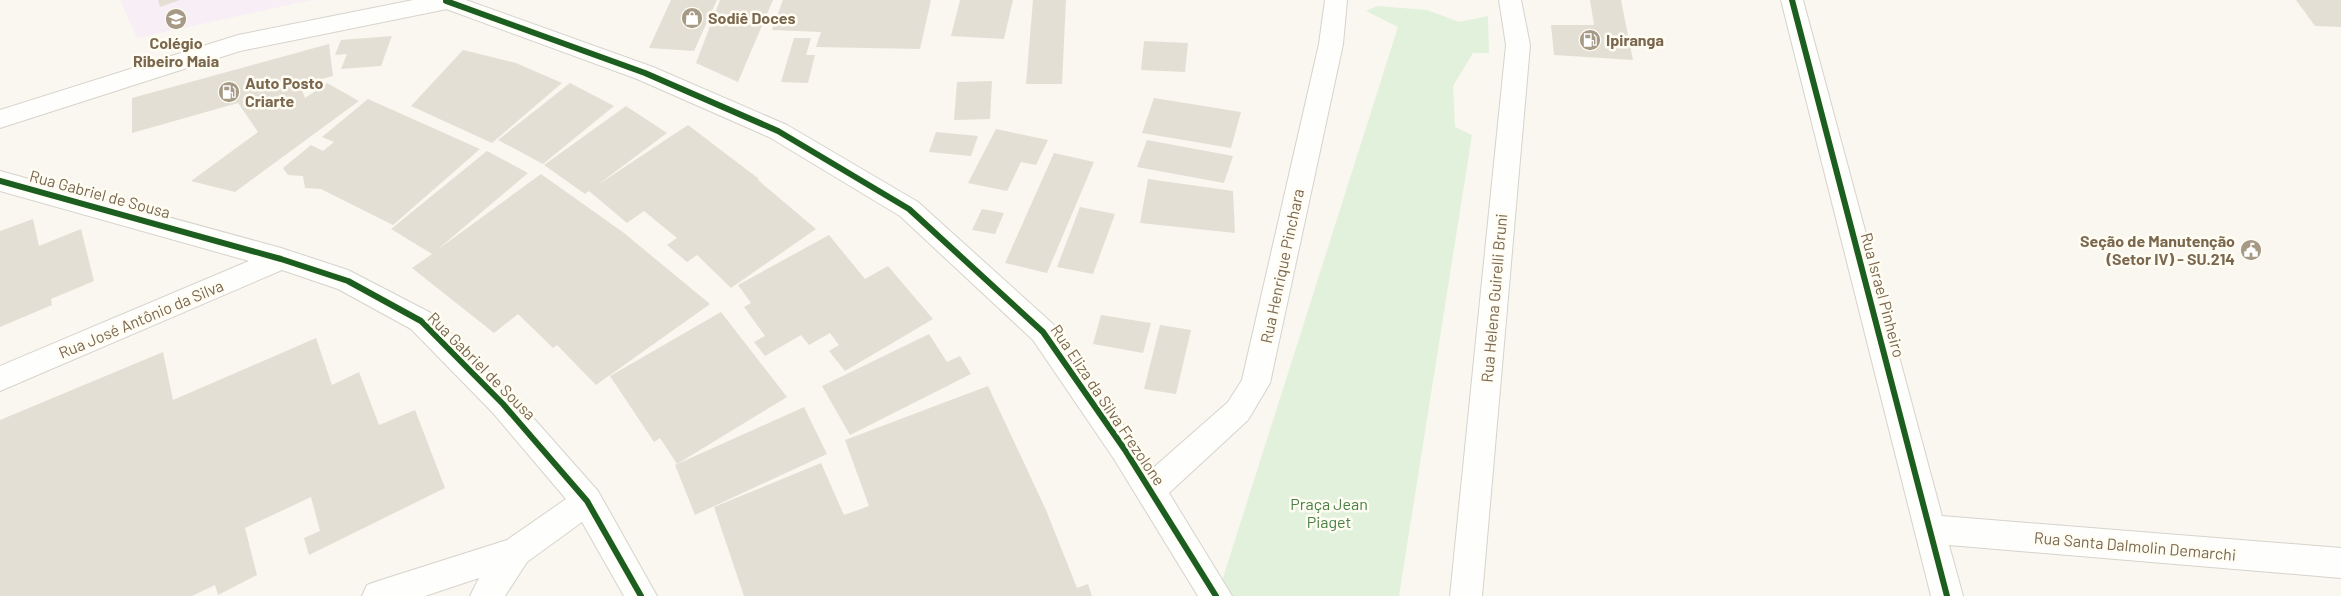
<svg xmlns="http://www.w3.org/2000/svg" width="2341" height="596" viewBox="0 0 2341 596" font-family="Barlow,sans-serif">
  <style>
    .education { fill: #f8eff6 }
    .green { fill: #e2f1db }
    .building { fill: #e4dfd4 }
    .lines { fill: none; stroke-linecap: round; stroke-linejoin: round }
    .street-casing { stroke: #d7d3cb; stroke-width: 2 }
    .secondary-casing { stroke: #d8d3ca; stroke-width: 2 }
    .street { fill: #fefefd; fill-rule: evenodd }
    .secondary { fill: #fefefd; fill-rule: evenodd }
    .cycleway-casing { stroke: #fffdf3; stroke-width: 9 }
    .cycleway { stroke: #1b5e20; stroke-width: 6 }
    .labels { text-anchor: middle; stroke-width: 5; stroke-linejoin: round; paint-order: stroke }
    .poi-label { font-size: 16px; font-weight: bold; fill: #7a674d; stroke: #fffdf3; text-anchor: start }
    .street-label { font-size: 16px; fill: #7a674d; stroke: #fffdf3 }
    .park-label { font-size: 16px; fill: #488044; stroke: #fffdf3 }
  </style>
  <rect width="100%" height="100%" fill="#f9f7f0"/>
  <path class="education" d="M 120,0 L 312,0 L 137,38 Z"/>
  <path class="green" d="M 1377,6 L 1427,10 L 1459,22 L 1488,16 L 1489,53 L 1473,53 L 1453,86 L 1455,127 L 1472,135 L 1399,596 L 1228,596 L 1222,581 L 1398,27 L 1366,11 Z"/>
  <g class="building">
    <path d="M 158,0 L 180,0 L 160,7 Z"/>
    <path d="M 671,0 L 717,0 L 694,51 L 649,48 Z"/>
    <path d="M 720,0 L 773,0 L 738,82 L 696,63 Z"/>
    <path d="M 783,0 L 931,0 L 920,49 L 816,47 L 821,32 L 772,30 Z"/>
    <path d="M 960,0 L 1013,0 L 1004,39 L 951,36 Z"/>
    <path d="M 1033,0 L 1066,0 L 1062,84 L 1026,84 Z"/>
    <path d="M 1590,0 L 1621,0 L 1633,60 L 1554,55 L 1551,25 L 1594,25 Z"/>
    <path d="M 2296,0 L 2341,0 L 2341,27 L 2315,26 Z"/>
    <path d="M 392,36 L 381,66 L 341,69 L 347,54 L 335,55 L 341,40 Z"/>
    <path d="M 794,38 L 811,38 L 806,55 L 815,55 L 808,83 L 781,82 Z"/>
    <path d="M 1144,41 L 1188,43 L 1185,72 L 1141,70 Z"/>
    <path d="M 329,44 L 333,76 L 300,85 L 305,98 L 327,83 L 359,101 L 235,192 L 191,181 L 258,132 L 238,103 L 132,133 L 132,98 Z"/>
    <path d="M 463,50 L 516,63 L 562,83 L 492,143 L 411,106 Z"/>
    <path d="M 992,81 L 990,119 L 954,120 L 957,82 Z"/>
    <path d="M 570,83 L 614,106 L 543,164 L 498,140 Z"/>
    <path d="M 1154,98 L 1241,112 L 1231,148 L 1142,133 Z"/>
    <path d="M 368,99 L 480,149 L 393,225 L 321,189 L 305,188 L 303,176 L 288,175 L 283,168 L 311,145 L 323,151 L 334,142 L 322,137 Z"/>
    <path d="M 626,106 L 667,133 L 596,186 L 688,125 L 759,179 L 758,180 L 816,229 L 731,288 L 697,255 L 687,262 L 667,245 L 677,238 L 644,211 L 627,223 L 589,191 L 585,194 L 544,165 Z"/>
    <path d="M 996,129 L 1048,140 L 1036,165 L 1021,162 L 1007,191 L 968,183 Z"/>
    <path d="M 936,132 L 978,136 L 971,156 L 929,152 Z"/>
    <path d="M 1147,140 L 1233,156 L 1224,183 L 1137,167 Z"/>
    <path d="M 487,151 L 528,173 L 437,250 L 541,174 L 624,233 L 710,304 L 596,385 L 557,345 L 553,348 L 518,314 L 494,333 L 412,268 L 432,254 L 391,229 Z"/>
    <path d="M 1054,153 L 1094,162 L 1047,273 L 1005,263 Z"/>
    <path d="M 1148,179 L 1233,191 L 1235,233 L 1140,223 Z"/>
    <path d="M 1080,207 L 1115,214 L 1093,274 L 1057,267 Z"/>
    <path d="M 982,209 L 1004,213 L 995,234 L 972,230 Z"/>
    <path d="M 33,219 L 39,246 L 81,229 L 94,281 L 51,299 L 52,305 L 0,327 L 0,231 Z"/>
    <path d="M 829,235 L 865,279 L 888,266 L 933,319 L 845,371 L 829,351 L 839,345 L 830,333 L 809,345 L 801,335 L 765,356 L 754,342 L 765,336 L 744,307 L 751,303 L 738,285 Z"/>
    <path d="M 721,312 L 787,397 L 677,464 L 660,438 L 654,442 L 610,376 Z"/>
    <path d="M 1101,315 L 1151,323 L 1143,353 L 1093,344 Z"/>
    <path d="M 1160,325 L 1191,330 L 1176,394 L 1144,389 Z"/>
    <path d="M 929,334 L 947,362 L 960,356 L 971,374 L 850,435 L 822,386 Z"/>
    <path d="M 316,338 L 332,385 L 359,372 L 379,425 L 415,410 L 445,488 L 309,555 L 304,538 L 320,531 L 311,497 L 245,528 L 257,575 L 218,595 L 215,585 L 192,596 L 0,596 L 0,420 L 163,352 L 173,400 Z"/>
    <path d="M 988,386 L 1046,510 L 1077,588 L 1088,584 L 1092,596 L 744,596 L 714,507 L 821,463 L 844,515 L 869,506 L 845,440 Z"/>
    <path d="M 804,407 L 827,454 L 695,515 L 675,465 Z"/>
  </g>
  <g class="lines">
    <g class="street-casing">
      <g id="street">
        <path d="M 435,0 L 466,0 L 653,67 L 787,125 L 918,202 L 1053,324 L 1153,468 L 1228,402 L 1242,380 L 1319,44 L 1325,0 L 1347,0 L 1343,44 L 1270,383 L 1248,420 L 1169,493 L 1232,596 L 1198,596 L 1114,459 L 1033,340 L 900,216 L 769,137 L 637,79 L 438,6 Z"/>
        <path d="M 1499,0 L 1521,0 L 1530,45 L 1482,596 L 1450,596 L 1506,45 Z"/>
        <path d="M 1781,0 L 1803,0 L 1942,516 L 2341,548 L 2341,578 L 1949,545 L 1963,596 L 1931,596 Z"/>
        <path d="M 0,171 L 281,248 L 348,270 L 431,313 L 513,395 L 598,491 L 657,596 L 624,596 L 582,522 L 527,562 L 505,596 L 470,596 L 479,578 L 425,596 L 362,596 L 367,585 L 378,581 L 507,540 L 566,499 L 493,413 L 411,329 L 338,289 L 282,270 L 0,391 L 0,366 L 249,261 L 0,191 Z"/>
      </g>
    </g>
    <g class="secondary-casing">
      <path id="secondary" d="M 413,0 L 463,0 L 460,5 L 452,8 L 240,51 L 0,128 L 0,110 L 238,35 Z"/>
    </g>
    <use href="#street" class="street"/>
    <use href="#secondary" class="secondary"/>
    <g class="cycleway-casing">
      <g id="cycleway">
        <path d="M 1792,0 L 1947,596"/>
        <path d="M 446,1 L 645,73 L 778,131 L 909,209 L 1043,332 L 1125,450 L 1216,596"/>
        <path d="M 0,181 L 281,259 L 348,281 L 421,321 L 503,404 L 587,501 L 641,596"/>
      </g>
    </g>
    <use href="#cycleway" class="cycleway"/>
  </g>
  <defs>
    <g id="shop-disc" transform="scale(1.125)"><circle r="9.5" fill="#a69986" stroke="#fffdf3"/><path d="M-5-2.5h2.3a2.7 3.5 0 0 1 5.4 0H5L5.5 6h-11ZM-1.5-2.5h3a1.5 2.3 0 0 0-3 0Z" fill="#fff"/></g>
    <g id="school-disc" transform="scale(1.125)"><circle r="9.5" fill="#a69986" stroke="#fffdf3"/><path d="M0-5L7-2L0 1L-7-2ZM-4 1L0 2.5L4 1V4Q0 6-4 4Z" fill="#fff"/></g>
    <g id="fuel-disc" transform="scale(1.125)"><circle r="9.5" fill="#a69986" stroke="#fffdf3"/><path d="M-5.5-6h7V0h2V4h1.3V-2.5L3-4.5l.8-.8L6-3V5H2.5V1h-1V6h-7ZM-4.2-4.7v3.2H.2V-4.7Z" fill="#fff"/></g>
    <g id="civic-disc" transform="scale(1.125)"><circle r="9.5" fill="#a69986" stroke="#fffdf3"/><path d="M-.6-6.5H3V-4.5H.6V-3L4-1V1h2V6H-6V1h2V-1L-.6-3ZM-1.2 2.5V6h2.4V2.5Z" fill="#fff"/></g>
  </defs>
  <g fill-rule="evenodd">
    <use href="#shop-disc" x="692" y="18"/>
    <use href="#school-disc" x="176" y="19"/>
    <use href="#fuel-disc" x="1590" y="40"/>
    <use href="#fuel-disc" x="229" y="92"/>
    <use href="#civic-disc" x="2251" y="250"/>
  </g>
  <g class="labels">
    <g class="poi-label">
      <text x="708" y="24">Sodiê Doces</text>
      <text x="1606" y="46">Ipiranga</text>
      <text x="176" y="49" text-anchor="middle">Colégio<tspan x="176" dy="18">Ribeiro Maia</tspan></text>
      <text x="245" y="89">Auto Posto<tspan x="245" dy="18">Criarte</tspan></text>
      <text x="2235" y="247" text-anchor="end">Seção de Manutenção<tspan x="2235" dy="18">(Setor IV) - SU.214</tspan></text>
    </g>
    <g class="street-label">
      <text transform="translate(100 194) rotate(15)" y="6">Rua Gabriel de Sousa</text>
      <text transform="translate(1282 266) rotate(-78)" y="6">Rua Henrique Pinchara</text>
      <text transform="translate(1883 295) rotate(75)" y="6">Rua Israel Pinheiro</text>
      <text transform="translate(1494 298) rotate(-85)" y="6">Rua Helena Guirelli Bruni</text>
      <text transform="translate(141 319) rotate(-23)" y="6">Rua José Antônio da Silva</text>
      <text transform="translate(482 366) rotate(45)" y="6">Rua Gabriel de Sousa</text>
      <text transform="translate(1108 405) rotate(56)" y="6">Rua Eliza da Silva Frezolone</text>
      <text transform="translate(2135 546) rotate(5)" y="6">Rua Santa Dalmolin Demarchi</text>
    </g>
    <g class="park-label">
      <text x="1329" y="510">Praça Jean<tspan x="1329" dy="18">Piaget</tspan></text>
    </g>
  </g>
</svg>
